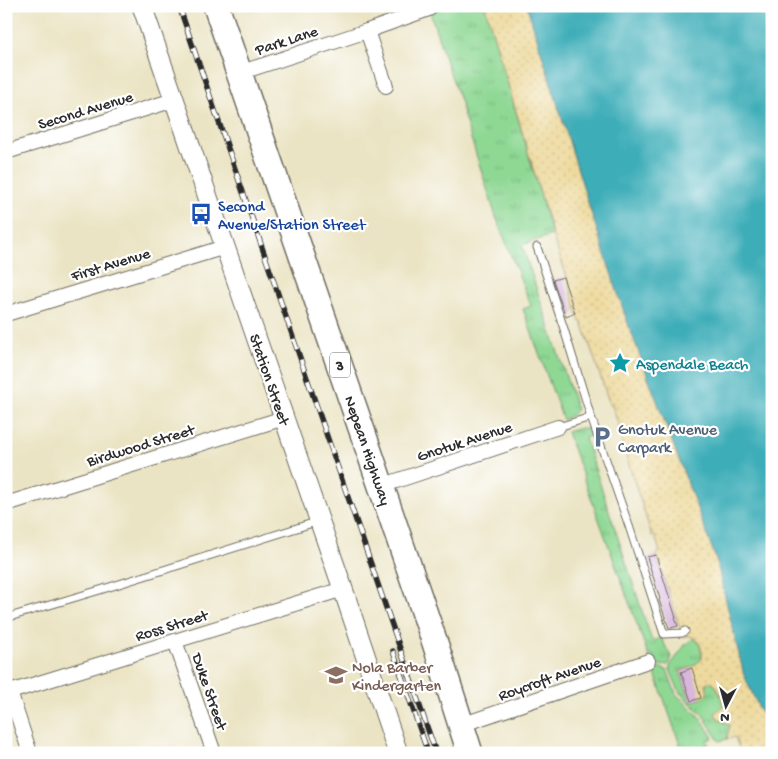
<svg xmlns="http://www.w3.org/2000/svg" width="778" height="759" viewBox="0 0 778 759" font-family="'Gochi Hand',sans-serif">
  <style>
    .grass { fill: url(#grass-tufts); stroke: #5d8260 }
    .sand { fill: url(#sand-dots); stroke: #8c8264 }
    .water { fill: #3dadb8; stroke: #346c72 }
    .building { fill: #d8b6dd }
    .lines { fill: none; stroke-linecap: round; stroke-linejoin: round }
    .lane-casing { stroke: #6e6c61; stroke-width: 9 }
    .street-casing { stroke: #6e6c61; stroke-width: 16 }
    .secondary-casing { stroke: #6e6c61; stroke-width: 21 }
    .highway-casing { stroke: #6e6c61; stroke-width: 28 }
    .lane { stroke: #fff; stroke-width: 7 }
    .street { stroke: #fff; stroke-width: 14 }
    .secondary { stroke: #fff; stroke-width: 19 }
    .highway { stroke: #fff; stroke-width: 25 }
    .rail-casing { stroke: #2b2b2b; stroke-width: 5.5 }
    .rail { stroke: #fff; stroke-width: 4; stroke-dasharray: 11; stroke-linecap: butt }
    .labels { text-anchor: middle; stroke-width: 4.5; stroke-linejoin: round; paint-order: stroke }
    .shield { fill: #fff; stroke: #6b6b6b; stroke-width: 1 }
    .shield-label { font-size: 15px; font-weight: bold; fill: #2b2b2b }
    .street-label { font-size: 16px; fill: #2b2b2b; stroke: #fff }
    .transit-label { font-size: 16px; fill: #164399; stroke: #fff; text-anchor: start }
    .culture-label { font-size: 16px; fill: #0d838f; stroke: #fff; text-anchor: start }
    .service-label { font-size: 16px; fill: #4e5e75; stroke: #fff; text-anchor: start }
    .education-label { font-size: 16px; fill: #785e54; stroke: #fff; text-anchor: start }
  </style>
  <defs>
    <pattern id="grass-tufts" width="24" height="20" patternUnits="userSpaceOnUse" patternTransform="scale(1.25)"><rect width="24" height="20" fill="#8fd894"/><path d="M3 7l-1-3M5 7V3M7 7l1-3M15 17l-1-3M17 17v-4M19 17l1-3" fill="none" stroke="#7cba80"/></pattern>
    <pattern id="sand-dots" width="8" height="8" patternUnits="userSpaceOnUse" patternTransform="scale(1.25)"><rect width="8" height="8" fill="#eeda9e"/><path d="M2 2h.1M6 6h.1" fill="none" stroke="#cb8" stroke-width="1.8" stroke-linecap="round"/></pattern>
  </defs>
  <rect width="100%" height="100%" fill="#fff"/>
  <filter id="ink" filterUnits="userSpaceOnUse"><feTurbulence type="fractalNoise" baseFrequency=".02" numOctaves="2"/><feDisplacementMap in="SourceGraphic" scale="10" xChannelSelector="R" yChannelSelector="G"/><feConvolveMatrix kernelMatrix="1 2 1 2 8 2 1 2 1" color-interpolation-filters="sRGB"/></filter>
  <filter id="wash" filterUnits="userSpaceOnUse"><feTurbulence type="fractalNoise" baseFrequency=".0096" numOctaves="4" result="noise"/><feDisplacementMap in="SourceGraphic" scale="20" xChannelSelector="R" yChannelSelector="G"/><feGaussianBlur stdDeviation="1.12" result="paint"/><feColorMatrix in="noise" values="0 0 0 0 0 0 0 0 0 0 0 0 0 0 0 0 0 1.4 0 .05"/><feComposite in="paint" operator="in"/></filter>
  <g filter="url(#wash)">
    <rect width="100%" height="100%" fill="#ebe4c4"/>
    <g class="grass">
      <path d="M 430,6 L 448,7 L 453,6 L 485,6 L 552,235 L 522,245 L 577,410 L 572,415 L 563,420 L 523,309 L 531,306 L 496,217 L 461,107 L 462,106 L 446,62 L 430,12 Z"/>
      <path d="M 580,428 C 586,428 588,430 590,436 L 585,438 L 651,638 L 654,641 L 659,638 L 662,639 L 671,657 C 671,668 664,666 656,664 L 653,655 L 649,657 L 567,432 Z"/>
      <path d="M 694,638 C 700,643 702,651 702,659 L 692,667 L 680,671 L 706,684 L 707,682 L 710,681 L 717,687 L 723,703 L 723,706 L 717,718 L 730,725 L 727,739 L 719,741 L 703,715 L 680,693 L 670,670 L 670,666 L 685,645 Z"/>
      <path d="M 660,668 L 667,670 L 676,694 L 701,718 L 713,738 L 707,740 L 709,744 L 689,751 L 689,753 L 683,753 L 654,671 Z"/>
    </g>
    <path class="sand" d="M 485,6 L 527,6 L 591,212 L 626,318 L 716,559 L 744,675 L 764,719 L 772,739 L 772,753 L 741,753 L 735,737 L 727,739 L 730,725 L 717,718 L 715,713 L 723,706 L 723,703 C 720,694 718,682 707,682 L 706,684 L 708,694 L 703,698 L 691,702 L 680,671 L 692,667 L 702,659 C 703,645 696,632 681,637 L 680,629 L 656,554 L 660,552 L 655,536 L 652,536 L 618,431 L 620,430 L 612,405 L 610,405 L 582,322 L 580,322 L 566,274 L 555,243 Z"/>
    <path class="water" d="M 527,6 L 772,6 L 772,739 L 764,719 L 744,675 L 716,559 L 626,318 L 591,212 Z"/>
    <g id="blocks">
      <g class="building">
        <path d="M 563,277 L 575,313 L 566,317 L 553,280 Z"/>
        <path d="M 656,555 L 676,618 L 675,618 L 678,626 L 671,628 L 669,628 L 659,600 L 660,599 L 647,557 Z"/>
        <path d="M 692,668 L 701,698 L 691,701 L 681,672 Z"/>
      </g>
    </g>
  </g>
  <g filter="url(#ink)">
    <use href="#blocks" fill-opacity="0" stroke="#6e6c61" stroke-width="1"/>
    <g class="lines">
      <g class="lane-casing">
        <g id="lane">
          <path d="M 537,247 L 564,329 L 591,417 L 629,526 L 664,634 L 682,633 L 685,631"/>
          <path d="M 558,427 L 591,417"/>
          <path d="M 6,618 L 100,590 L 319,521"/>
        </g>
      </g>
      <g class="street-casing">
        <g id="street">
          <path d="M 367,31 L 386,86"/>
          <path d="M 239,73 L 367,31 L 429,9"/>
          <path d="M 6,152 L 174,100"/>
          <path d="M 6,314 L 225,247"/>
          <path d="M 381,486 L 558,427"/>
          <path d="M 6,504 L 284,418"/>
          <path d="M 175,641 L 214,753"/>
          <path d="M 6,686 L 10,692 L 30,753"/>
          <path d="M 10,692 L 343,589"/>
          <path d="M 461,725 L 648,661"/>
        </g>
      </g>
      <g class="secondary-casing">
        <path id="secondary" d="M 142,6 L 343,589 L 398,753"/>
      </g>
      <g class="highway-casing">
        <path id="highway" d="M 216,6 L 435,643 L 470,753"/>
      </g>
      <use href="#lane" class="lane"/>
      <use href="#street" class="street"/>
      <use href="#secondary" class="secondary"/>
      <use href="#highway" class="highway"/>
      <g class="rail-casing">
        <g id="rail">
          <path d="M 179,6 L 436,753"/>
          <path d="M 393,651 L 428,753"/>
        </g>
      </g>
      <use href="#rail" class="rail"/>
    </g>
  </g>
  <defs>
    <g id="bus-bare" transform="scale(1.725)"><path d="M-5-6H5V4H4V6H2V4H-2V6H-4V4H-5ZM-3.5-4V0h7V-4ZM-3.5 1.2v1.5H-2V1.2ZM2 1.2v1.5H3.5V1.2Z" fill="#1a4fb4" stroke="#fff" stroke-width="2.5" paint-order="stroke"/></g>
    <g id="sight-bare" transform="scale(1.725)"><path d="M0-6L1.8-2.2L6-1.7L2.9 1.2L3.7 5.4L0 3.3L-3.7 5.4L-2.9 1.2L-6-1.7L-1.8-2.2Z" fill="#0f9aa8" stroke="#fff" stroke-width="2.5" paint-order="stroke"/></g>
    <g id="parking-bare" transform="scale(1.725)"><path d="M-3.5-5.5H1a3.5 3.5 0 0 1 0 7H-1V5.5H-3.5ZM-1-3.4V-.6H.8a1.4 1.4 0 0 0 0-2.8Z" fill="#5c6f8a" stroke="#fff" stroke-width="2.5" paint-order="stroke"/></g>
    <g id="school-bare" transform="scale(1.725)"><path d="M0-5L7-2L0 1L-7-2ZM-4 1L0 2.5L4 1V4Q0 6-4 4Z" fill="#8d6e63" stroke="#fff" stroke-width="2.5" paint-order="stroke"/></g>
  </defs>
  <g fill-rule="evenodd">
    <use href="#bus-bare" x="201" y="214"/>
    <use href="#sight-bare" x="620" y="363"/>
    <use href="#parking-bare" x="602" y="437"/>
    <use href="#school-bare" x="336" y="675"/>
  </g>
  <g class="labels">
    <rect class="shield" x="330" y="352.5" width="20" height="25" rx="4"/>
    <g class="shield-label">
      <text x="340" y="370">3</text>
    </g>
    <g class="street-label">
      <text transform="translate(286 39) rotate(-18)" y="6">Park Lane</text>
      <text transform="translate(85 109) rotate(-17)" y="6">Second Avenue</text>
      <text transform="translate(110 263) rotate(-17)" y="6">First Avenue</text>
      <text transform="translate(271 379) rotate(71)" y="6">Station Street</text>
      <text transform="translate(464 440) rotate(-18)" y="6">Gnotuk Avenue</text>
      <text transform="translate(140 444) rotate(-17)" y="6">Birdwood Street</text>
      <text transform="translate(369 450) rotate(71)" y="6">Nepean Highway</text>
      <text transform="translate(171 624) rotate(-17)" y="6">Ross Street</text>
      <text transform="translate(549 677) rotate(-19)" y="6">Roycroft Avenue</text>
      <text transform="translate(211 691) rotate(71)" y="6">Duke Street</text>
    </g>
    <g class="transit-label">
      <text x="218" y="211">Second<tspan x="218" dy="18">Avenue/Station Street</tspan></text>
    </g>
    <g class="culture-label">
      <text x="636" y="369">Aspendale Beach</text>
    </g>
    <g class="service-label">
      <text x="618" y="434">Gnotuk Avenue<tspan x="618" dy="18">Carpark</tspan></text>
    </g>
    <g class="education-label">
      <text x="352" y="672">Nola Barber<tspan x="352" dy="18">Kindergarten</tspan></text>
    </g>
  </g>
  <rect width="778" height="759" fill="none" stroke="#fff" stroke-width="25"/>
  <g transform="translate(726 706) rotate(186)" stroke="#ffffff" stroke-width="4" paint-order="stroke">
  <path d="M0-4L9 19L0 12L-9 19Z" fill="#2b2b2b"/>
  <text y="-8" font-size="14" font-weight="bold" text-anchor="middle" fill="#2b2b2b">N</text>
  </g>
</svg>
